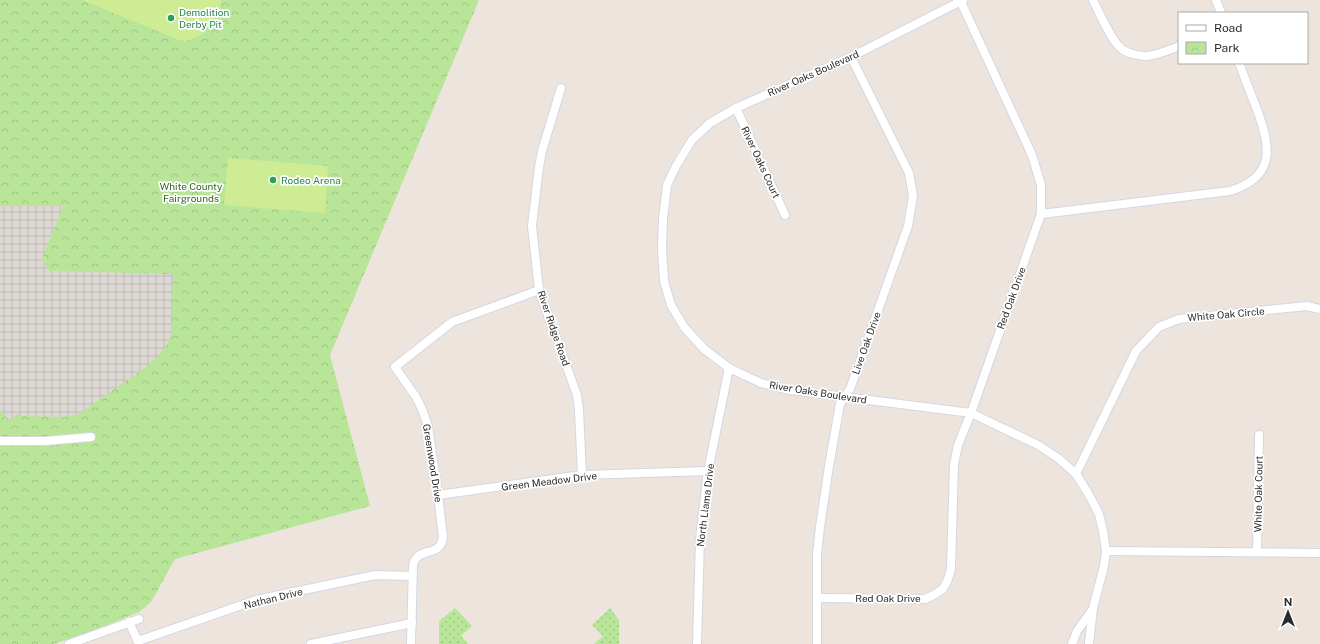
<svg xmlns="http://www.w3.org/2000/svg" width="1320" height="644" viewBox="0 0 1320 644" font-family="'Public Sans',sans-serif">
  <style>
    .park { fill: url(#park-crowns) }
    .garden { fill: url(#garden-dots) }
    .pitch { fill: #ceec94 }
    .plaza { fill: url(#plaza-grid) }
    .lines { fill: none; stroke-linecap: round; stroke-linejoin: round }
    .street-casing { stroke: #d2d7e4; stroke-width: 10 }
    .street { stroke: #fff; stroke-width: 8 }
    .leisure-dot { fill: #2e9e5b; stroke: #fff; stroke-width: 1.5 }
    .labels { text-anchor: middle; stroke-width: 3.5; stroke-linejoin: round; paint-order: stroke }
    .leisure-label { font-size: 10px; fill: #27864d; stroke: #fff; text-anchor: start }
    .street-label { font-size: 10px; fill: #2b2b2b; stroke: #fff }
    .park-label { font-size: 10px; fill: #316a19; stroke: #fff }
  </style>
  <defs>
    <pattern id="park-crowns" width="20" height="18" patternUnits="userSpaceOnUse"><rect width="20" height="18" fill="#b9e598"/><path d="M2 6a3 3 0 1 1 6 0M12 15a3 3 0 1 1 6 0" fill="none" stroke="#9fc583"/></pattern>
    <pattern id="garden-dots" width="8" height="8" patternUnits="userSpaceOnUse"><rect width="8" height="8" fill="#b9e598"/><path d="M2 2h.1M6 6h.1" fill="none" stroke="#9fc583" stroke-width="1.8" stroke-linecap="round"/></pattern>
    <pattern id="plaza-grid" width="8" height="8" patternUnits="userSpaceOnUse"><rect width="8" height="8" fill="#ddd8d4"/><path d="M0 4h8M4 0v8" fill="none" stroke="#bebab6"/></pattern>
  </defs>
  <rect width="100%" height="100%" fill="#ede5dd"/>
  <path class="park" d="M 0,0 L 479,0 L 330,355 L 370,506 L 175,559 L 151,602 L 139,612 L 87,633 L 54,644 L 0,644 Z"/>
  <g class="garden">
    <path d="M 455,608 L 472,626 L 461,636 L 468,644 L 439,644 L 439,621 Z"/>
    <path d="M 610,608 L 619,620 L 619,644 L 594,644 L 603,636 L 592,625 Z"/>
  </g>
  <g class="pitch">
    <path d="M 82,0 L 222,0 L 219,12 L 203,34 L 184,42 Z"/>
    <path d="M 228,158 L 328,166 L 325,213 L 224,205 Z"/>
  </g>
  <path class="plaza" d="M 0,206 L 63,206 L 42,259 L 49,271 L 173,274 L 171,335 L 166,346 L 158,356 L 142,370 L 79,414 L 64,417 L 19,416 L 17,414 L 10,421 L 0,411 Z"/>
  <g class="lines">
    <g class="street-casing">
      <g id="street">
        <path d="M 963,0 L 851,57 L 736,108 L 710,123 L 692,140 L 676,166 L 667,185 L 663,219 L 662,248 L 664,281 L 671,305 L 684,327 L 704,349 L 729,368 L 761,383 L 790,390 L 971,413 L 1038,445 L 1058,458 L 1076,474 L 1088,493 L 1099,514 L 1103,531 L 1106,551 L 1104,566 L 1093,608 L 1089,644"/>
        <path d="M 1093,0 C 1099,12 1112,43 1123,50 C 1130,54 1138,56 1147,56 C 1158,55 1169,50 1179,46"/>
        <path d="M 1216,0 L 1221,13"/>
        <path d="M 561,88 L 542,151 L 539,167 L 532,226 L 539,290 L 577,395 L 579,410 L 582,475"/>
        <path d="M 736,108 L 785,215"/>
        <path d="M 1041,214 L 1230,191 C 1278,176 1270,145 1256,107 C 1250,92 1245,78 1239,63"/>
        <path d="M 0,441 L 45,441 L 91,437"/>
        <path d="M 1076,474 L 1136,351 L 1159,327 L 1179,319 L 1307,306 L 1320,309"/>
        <path d="M 438,495 L 582,475 L 708,471"/>
        <path d="M 1106,551 L 1320,553"/>
        <path d="M 1257,552 L 1259,435"/>
        <path d="M 817,598 L 925,599 C 943,591 946,589 951,569 L 954,464 L 958,445 L 971,413 L 1041,214 L 1041,185 L 1032,155 L 960,0"/>
        <path d="M 129,622 L 139,644"/>
        <path d="M 138,641 L 256,600 L 375,575 L 412,576"/>
        <path d="M 69,644 L 139,619"/>
        <path d="M 311,644 L 412,623"/>
        <path d="M 411,644 L 413,565 C 418,545 440,559 443,537 L 438,495 L 428,426 L 422,409 L 416,397 L 395,367 L 452,322 L 539,290"/>
        <path d="M 697,644 L 700,539 L 708,471 L 729,368"/>
        <path d="M 817,644 L 817,555 L 820,527 L 829,466 L 840,404 L 850,389 L 908,226 L 913,196 L 909,173 L 851,57"/>
        <path d="M 1072,644 L 1077,631 L 1093,609"/>
      </g>
    </g>
    <use href="#street" class="street"/>
  </g>
  <g class="leisure-dot">
    <circle cx="171" cy="18" r="4"/>
    <circle cx="273" cy="180" r="4"/>
  </g>
  <g class="labels">
    <g class="leisure-label">
      <text x="179" y="16">Demolition<tspan x="179" dy="12">Derby Pit</tspan></text>
      <text x="281" y="184">Rodeo Arena</text>
    </g>
    <g class="street-label">
      <text transform="translate(813 73) rotate(-24)" y="4">River Oaks Boulevard</text>
      <text transform="translate(761 162) rotate(65)" y="4">River Oaks Court</text>
      <text transform="translate(1011 298) rotate(-70)" y="4">Red Oak Drive</text>
      <text transform="translate(1226 314) rotate(-5)" y="4">White Oak Circle</text>
      <text transform="translate(554 328) rotate(71)" y="4">River Ridge Road</text>
      <text transform="translate(866 343) rotate(-70)" y="4">Live Oak Drive</text>
      <text transform="translate(818 392) rotate(9)" y="4">River Oaks Boulevard</text>
      <text transform="translate(433 463) rotate(81)" y="4">Greenwood Drive</text>
      <text transform="translate(549 481) rotate(-7)" y="4">Green Meadow Drive</text>
      <text transform="translate(1258 494) rotate(-89)" y="4">White Oak Court</text>
      <text transform="translate(705 505) rotate(-83)" y="4">North Llama Drive</text>
      <text transform="translate(273 598) rotate(-14)" y="4">Nathan Drive</text>
      <text x="888" y="602">Red Oak Drive</text>
    </g>
    <g class="park-label">
      <text x="191" y="190">White County<tspan x="191" dy="12">Fairgrounds</tspan></text>
    </g>
  </g>
  <rect x="1178" y="12" width="130" height="52" fill="#ffffff" stroke="#aaaaaa"/>
  <rect x="1186" y="25" width="20" height="6" fill="#ffffff" stroke="#aaaaaa"/>
  <text x="1214" y="32" font-size="12" fill="#2b2b2b">Road</text>
  <rect x="1186" y="42" width="20" height="12" fill="url(#park-crowns)" stroke="#aaaaaa"/>
  <text x="1214" y="52" font-size="12" fill="#2b2b2b">Park</text>
  <g transform="translate(1288 612)" stroke="#ffffff" stroke-width="3" paint-order="stroke">
  <path d="M0-3L7 15L0 10L-7 15Z" fill="#2b2b2b"/>
  <text y="-6" font-size="11" font-weight="bold" text-anchor="middle" fill="#2b2b2b">N</text>
  </g>
</svg>
